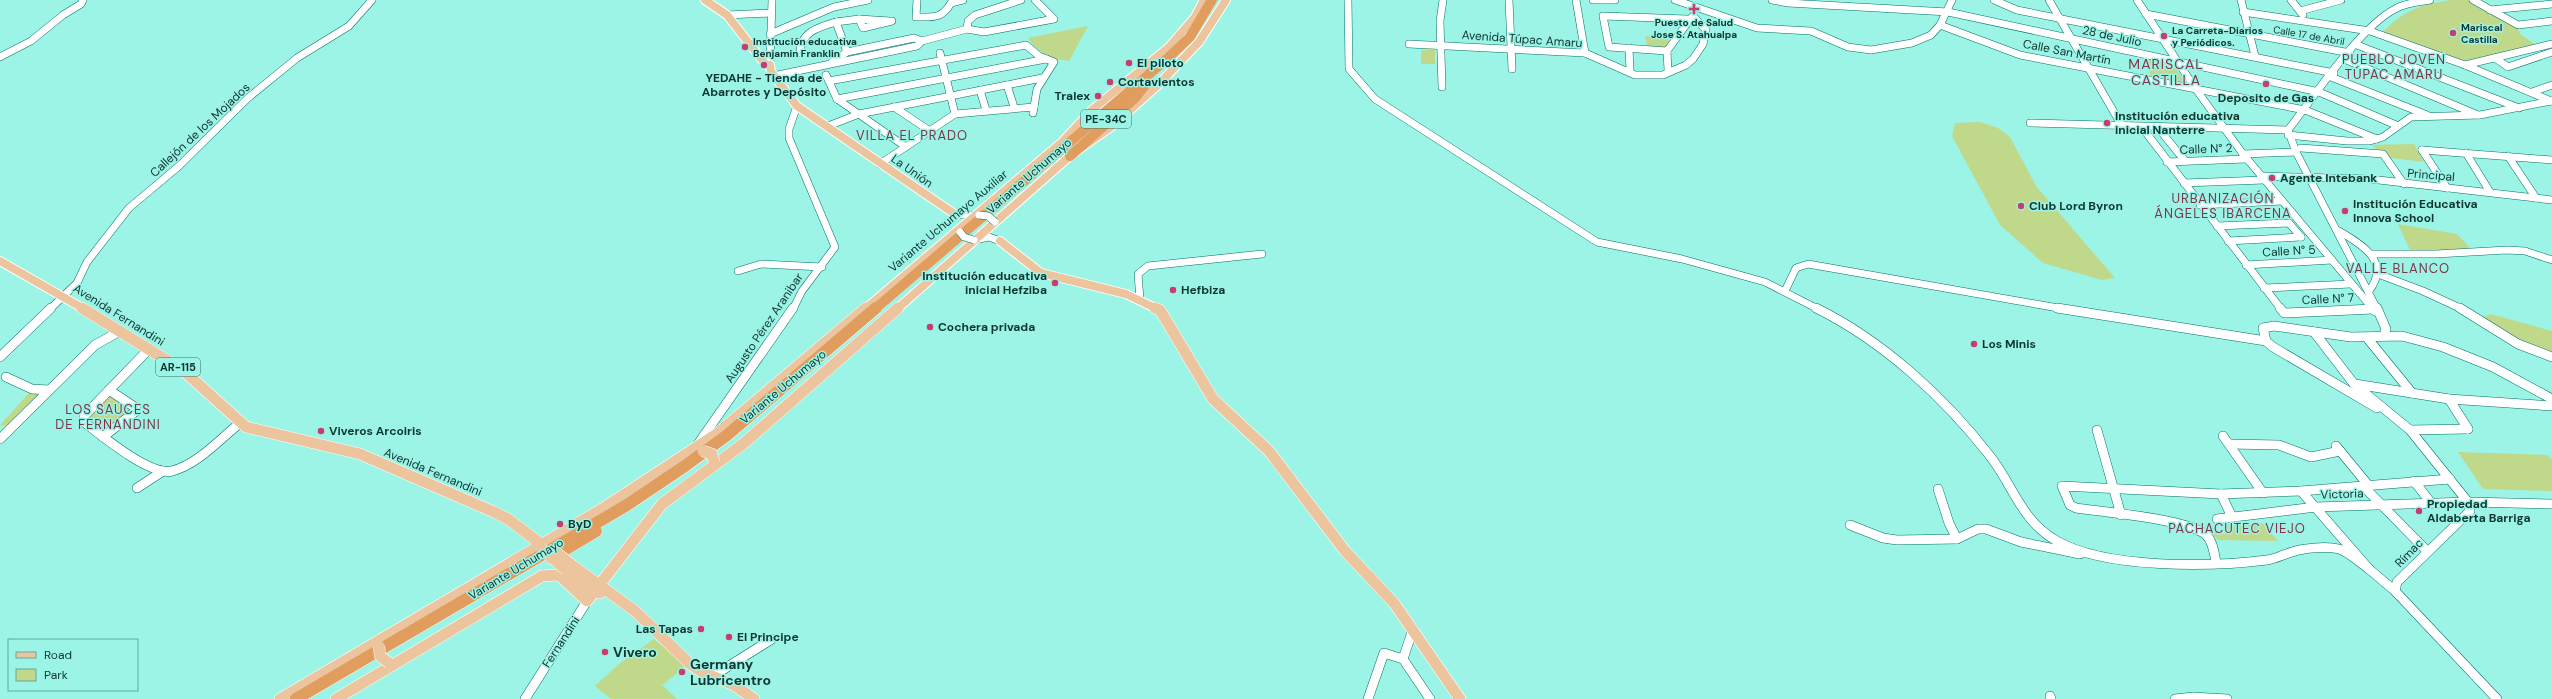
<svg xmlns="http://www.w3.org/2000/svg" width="2552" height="699" viewBox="0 0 2552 699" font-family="'DM Sans',sans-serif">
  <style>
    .green { fill: #bfd88a }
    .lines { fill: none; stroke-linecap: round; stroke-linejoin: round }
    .minor-far1-casing { stroke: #007267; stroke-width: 8 }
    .minor-casing { stroke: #007267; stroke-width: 10 }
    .major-far1-casing { stroke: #fff; stroke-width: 10 }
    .major-casing { stroke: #fff; stroke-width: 12 }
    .highway-far1-casing { stroke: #fff; stroke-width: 10 }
    .highway-casing { stroke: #fff; stroke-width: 13 }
    .minor-far1 { stroke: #fff; stroke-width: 7 }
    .minor { stroke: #fff; stroke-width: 9 }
    .major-far1 { stroke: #ecc49e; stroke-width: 8 }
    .major { stroke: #ecc49e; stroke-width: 11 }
    .highway-far1 { stroke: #e09d5e; stroke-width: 10 }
    .highway { stroke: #e09d5e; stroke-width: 12 }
    .minor-bridge-casing { stroke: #007267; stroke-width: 8; stroke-linecap: butt }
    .major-bridge-casing { stroke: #fff; stroke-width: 12; stroke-linecap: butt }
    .minor-bridge { stroke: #fff; stroke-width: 7 }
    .major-bridge { stroke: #ecc49e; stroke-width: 11 }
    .poi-dot { fill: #c83c6e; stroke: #9bf4e6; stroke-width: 1.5 }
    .labels { text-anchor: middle; stroke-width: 3; stroke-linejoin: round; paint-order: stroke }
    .far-poi-label { font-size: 10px; font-weight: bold; fill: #0e3530; stroke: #9bf4e6; text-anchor: start }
    .far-street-label { font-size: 10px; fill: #0e3530; stroke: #9bf4e6 }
    .shield { fill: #9bf4e6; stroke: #386e67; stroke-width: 1 }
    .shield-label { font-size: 11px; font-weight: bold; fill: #0e3530 }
    .street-label { font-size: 12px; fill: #0e3530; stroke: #9bf4e6 }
    .poi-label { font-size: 12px; font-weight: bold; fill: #0e3530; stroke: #9bf4e6; text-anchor: start }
    .neighbourhood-label { font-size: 13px; letter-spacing: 1px; fill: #7c364b; stroke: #9bf4e6 }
    .quarter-label { font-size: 14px; letter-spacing: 1px; fill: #7c364b; stroke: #9bf4e6 }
    .near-poi-label { font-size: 14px; font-weight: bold; fill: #0e3530; stroke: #9bf4e6; text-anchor: start }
  </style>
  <rect width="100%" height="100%" fill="#9bf4e6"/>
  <g class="green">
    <path d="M 2450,0 L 2469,0 L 2518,28 L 2520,34 L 2536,45 L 2461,63 L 2383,32 C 2405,10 2419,5 2450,0 Z"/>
    <path d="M 1088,26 L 1069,61 C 1051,59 1038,53 1028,38 Z"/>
    <path d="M 1645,36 L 1667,37 L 1672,48 L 1648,48 Z"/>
    <rect x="1421" y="50" width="14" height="14"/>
    <path d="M 2149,59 L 2172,63 L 2186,84 L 2150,77 Z"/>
    <path d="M 1980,122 L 1998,128 L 2010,137 L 2036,186 L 2115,278 L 2102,280 L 2043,263 L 2000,225 L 1952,136 L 1955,123 Z"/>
    <path d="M 2414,144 L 2424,162 L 2391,158 C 2385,152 2378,152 2372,145 Z"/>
    <path d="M 2398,224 L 2457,234 L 2471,249 L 2411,252 Z"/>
    <path d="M 2491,314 L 2552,331 L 2552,353 C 2526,348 2506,331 2484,317 Z"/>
    <path d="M 30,392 L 43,393 L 10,426 L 0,425 Z"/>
    <path d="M 111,395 L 133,412 L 105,433 L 85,419 L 107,396 Z"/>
    <path d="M 2458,452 L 2548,455 L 2552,460 L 2552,491 L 2483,489 Z"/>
    <path d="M 2262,523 L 2278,541 L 2218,540 L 2212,533 L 2225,534 L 2223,525 Z"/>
    <path d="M 654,639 L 686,666 L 662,685 L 677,699 L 611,699 L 595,686 L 619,664 Z"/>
  </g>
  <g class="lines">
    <g class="minor-far1-casing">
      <g id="minor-far1">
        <path d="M 917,0 L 916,17 C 933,17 942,19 951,3 L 963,0"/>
        <path d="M 1348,0 L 1349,69 L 1375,99 L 1597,242 L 1682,259 L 1765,282 L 1818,309"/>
        <path d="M 1509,0 L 1512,69"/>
        <path d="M 1576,0 L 1585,53"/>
        <path d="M 1593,0 L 1615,0"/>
        <path d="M 1675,0 L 1757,28 L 1811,31 L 1848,47 L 1871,50 L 1912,43 L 1931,35 L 1940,25 L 1952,0"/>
        <path d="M 1772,0 L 1788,3 L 1948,12 L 2319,92 L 2396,125"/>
        <path d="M 1994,0 L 2017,10 L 2334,73"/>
        <path d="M 2049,0 L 2122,126"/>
        <path d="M 2137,0 L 2195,88 L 2243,154 L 2373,309"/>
        <path d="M 2241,0 L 2255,56"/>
        <path d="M 2291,0 L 2303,15"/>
        <path d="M 2473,0 L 2518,25 L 2552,21"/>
        <path d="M 2490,10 L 2552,4"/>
        <path d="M 2300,11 L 2341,0"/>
        <path d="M 2243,12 L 2370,31 L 2465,65 L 2551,101"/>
        <path d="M 2146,14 L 2350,53"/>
        <path d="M 727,15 L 771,13"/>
        <path d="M 859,19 L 890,21 L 892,21 L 863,28 Z"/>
        <path d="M 1940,25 L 2020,55 L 2305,110 L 2377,139"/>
        <path d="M 967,29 L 968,21 L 975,15 L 1021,0"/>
        <path d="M 770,34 L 834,7 L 868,0"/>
        <path d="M 1409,44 L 1585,53 L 1635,75 L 1663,75 L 1686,65 L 1693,59 L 1703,44 L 1706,30 L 1693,16"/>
        <path d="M 2357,45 L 2519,108"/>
        <path d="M 1629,48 L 1630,71"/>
        <path d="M 1667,51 L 1609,47 L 1603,16 L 1687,19"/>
        <path d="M 847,52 L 836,22 L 859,19"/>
        <path d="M 800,53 C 800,32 819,27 836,22"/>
        <path d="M 940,53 L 955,114"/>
        <path d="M 0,57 L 31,41 L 63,15 L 81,4 L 83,0"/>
        <path d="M 2495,58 L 2508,67 L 2552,52"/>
        <path d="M 2344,59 L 2478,115"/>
        <path d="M 832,62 L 847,52 L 914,38 L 922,41"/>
        <path d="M 770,65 L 772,0"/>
        <path d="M 2465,65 L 2552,44"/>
        <path d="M 1668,70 L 1667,51 L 1691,18"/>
        <path d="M 826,75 L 837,99 L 906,147"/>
        <path d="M 773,76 L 917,46 L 922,41 L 967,29 L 984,32 L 1054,19 L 1035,0"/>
        <path d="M 2331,77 L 2427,115"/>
        <path d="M 829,81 L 1026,45 L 1039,56 L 1054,62 L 1037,89 L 1033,113"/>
        <path d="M 1007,85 L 1014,107"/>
        <path d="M 1442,87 L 1440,21 L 1443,0"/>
        <path d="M 980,90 L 986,110"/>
        <path d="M 2532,92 L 2552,85"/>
        <path d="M 837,99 L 1046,59"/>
        <path d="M 894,107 L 930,131"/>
        <path d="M 2030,123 L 2288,130"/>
        <path d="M 828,126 L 859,114 L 1042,78"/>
        <path d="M 2144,130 L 2281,309"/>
        <path d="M 2163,134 L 2185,161"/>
        <path d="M 2288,135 L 2347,141 L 2370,141 L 2383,137 L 2411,117 L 2480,115 L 2551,101"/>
        <path d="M 2301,148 L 2383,154 L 2404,184"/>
        <path d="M 2422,150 L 2552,160"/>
        <path d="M 2422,150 L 2447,188"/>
        <path d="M 2466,153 L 2490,192"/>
        <path d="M 2243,154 L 2296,152"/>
        <path d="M 2508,156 L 2536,198"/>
        <path d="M 2167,162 L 2246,159"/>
        <path d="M 880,164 L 955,114 L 1034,107"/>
        <path d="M 2261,176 L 2370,179 L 2552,200"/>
        <path d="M 2184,183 L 2264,180"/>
        <path d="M 2200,205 L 2282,201"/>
        <path d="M 956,215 L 978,215"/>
        <path d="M 2217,226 L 2289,223 L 2301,237"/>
        <path d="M 2339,231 C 2363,245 2391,262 2369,291"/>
        <path d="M 974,240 L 989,237 L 1000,241"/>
        <path d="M 2228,241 L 2301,237"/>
        <path d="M 2371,254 L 2436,254 L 2507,250 L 2525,251 L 2552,260"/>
        <path d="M 2246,265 L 2332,260"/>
        <path d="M 738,271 L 761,264 L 822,267"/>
        <path d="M 2378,274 L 2423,291 L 2462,309"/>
        <path d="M 2264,288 L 2351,284"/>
        <path d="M 1785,291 L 1796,268 L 1808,264 L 2064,309"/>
        <path d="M 1140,299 L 1138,274 L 1148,266 L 1262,254"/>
        <path d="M 50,309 L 77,283 L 87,262 L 129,208 L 179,166 L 248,98 L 297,58 L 349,26 L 372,0"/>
        <path d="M 793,309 L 802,291 L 835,247 L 789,138 L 789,129 L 797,106"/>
        <path d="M 2377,309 L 2296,152 L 2288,130 C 2313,98 2360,27 2395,9 C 2405,3 2418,2 2430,0"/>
      </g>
    </g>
    <g class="minor-casing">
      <g id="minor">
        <path d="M 1816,308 C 1883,341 1944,397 1990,456 C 2013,485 2021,521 2057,541 C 2106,569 2211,567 2267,560 C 2276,559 2284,554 2292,552 C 2304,548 2327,546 2339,549 C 2349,552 2360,563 2369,569"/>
        <path d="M 2057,308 L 2266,341"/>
        <path d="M 2280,308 L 2284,313 L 2373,309"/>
        <path d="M 2372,308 L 2375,311"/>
        <path d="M 2377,308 L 2386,329 L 2384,336"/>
        <path d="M 2460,308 L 2518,344 L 2552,357"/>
        <path d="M 2314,332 L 2354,384 L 2410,430 L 2468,502 L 2470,511 L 2397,582 L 2395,591 L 2497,699"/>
        <path d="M 2368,339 L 2412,393"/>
        <path d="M 149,349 L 84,416 L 84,422 C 102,436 150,476 172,471 C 197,465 220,439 240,423"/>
        <path d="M 0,357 L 51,308"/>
        <path d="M 6,377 L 32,389 L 49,390"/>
        <path d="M 2355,384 L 2449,399 L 2552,406"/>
        <path d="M 2449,399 L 2468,429"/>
        <path d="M 2377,408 L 2273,347 L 2266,341 L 2263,328 L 2274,326 L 2351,337 L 2402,336 L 2443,347 L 2493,367 L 2552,399"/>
        <path d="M 2097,430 L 2121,515"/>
        <path d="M 2410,430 L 2468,429"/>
        <path d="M 2223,436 L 2263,493"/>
        <path d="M 103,437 L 136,411 L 136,408 L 109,390"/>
        <path d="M 0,439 L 95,345 L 120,331"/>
        <path d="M 698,444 L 793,308"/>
        <path d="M 2229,444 L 2279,445 L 2311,457 L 2340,451"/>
        <path d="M 2336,446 L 2369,486"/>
        <path d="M 2414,481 L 2431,503"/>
        <path d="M 2364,487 L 2427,551"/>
        <path d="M 137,488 L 163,471"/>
        <path d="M 1938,489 L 1949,523 L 1957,539"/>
        <path d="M 2301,491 L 2369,569 L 2395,591"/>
        <path d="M 2221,494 L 2232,517"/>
        <path d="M 2217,519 L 2316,507 L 2468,502 L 2552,504"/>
        <path d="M 1850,525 L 1883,538 L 1897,540 L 1957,539 L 1978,529 L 1986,529 L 2021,542 L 2080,554"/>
        <path d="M 2216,562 C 2214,553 2213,540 2205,534 C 2185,519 2104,512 2076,508 L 2070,505 L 2062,486 L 2221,494 L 2301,491 L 2450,479"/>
        <path d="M 1403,659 L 1413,629"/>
        <path d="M 713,676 L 772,639"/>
        <path d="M 2050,696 L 2051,699"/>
        <path d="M 525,699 L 587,601"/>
        <path d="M 1368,699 L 1384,653 L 1403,659 L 1430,699"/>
        <path d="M 2175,699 L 2193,697 L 2227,699"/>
      </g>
    </g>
    <g class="major-far1-casing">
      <g id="major-far1">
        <path d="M 705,0 L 727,15 L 766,65 L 770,65 L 771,72 L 797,106 L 956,215"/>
        <path d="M 1000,241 L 1041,273 L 1126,294 L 1157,309"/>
        <path d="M 0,261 L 84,309"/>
        <path d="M 865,309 L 1062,142 L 1093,109 L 1169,47 L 1195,17 L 1204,0"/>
        <path d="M 897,309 L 1070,156 L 1111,127 L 1157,86 L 1199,42 L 1226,0"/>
      </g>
    </g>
    <g class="major-casing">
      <g id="major">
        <path d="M 82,308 L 184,371 L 246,427 L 360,454 L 494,512 L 508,519 L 541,544"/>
        <path d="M 1155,308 L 1160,310 L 1213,399 L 1269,451 L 1345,551 L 1394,603 L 1460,699"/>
        <path d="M 573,566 L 635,611 L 690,664 L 702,672 L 734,685 L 754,699"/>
        <path d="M 566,570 L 594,592 L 600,593"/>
        <path d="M 280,699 L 602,509 L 718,433 L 866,308"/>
        <path d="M 336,699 L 542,576 L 559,575 L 587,601 L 662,504 L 743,444 L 898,308"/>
      </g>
    </g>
    <g class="highway-far1-casing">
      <g id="highway-far1">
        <path d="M 1070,156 L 1135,98 L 1146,84"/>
        <path d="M 875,309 L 1168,58 L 1190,37 L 1212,0"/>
      </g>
    </g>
    <g class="highway-casing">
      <g id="highway">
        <path d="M 551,558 L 596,531"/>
        <path d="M 296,699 L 627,505 L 685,466 L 726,436 L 876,308"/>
      </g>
    </g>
    <use href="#minor-far1" class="minor-far1"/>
    <use href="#minor" class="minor"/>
    <use href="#major-far1" class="major-far1"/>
    <use href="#major" class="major"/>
    <use href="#highway-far1" class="highway-far1"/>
    <use href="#highway" class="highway"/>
    <g class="minor-bridge-casing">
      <g id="minor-bridge">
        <path d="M 979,215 L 988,216 L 995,222"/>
        <path d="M 960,232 L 964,237 L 974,240"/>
      </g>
    </g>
    <g class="major-bridge-casing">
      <g id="major-bridge">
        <path d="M 703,451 L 712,454 L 714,462"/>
        <path d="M 541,548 L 566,570"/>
        <path d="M 557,553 L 573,566"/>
        <path d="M 379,646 L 380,656 L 389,663"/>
      </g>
    </g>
    <use href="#minor-bridge" class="minor-bridge"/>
    <use href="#major-bridge" class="major-bridge"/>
  </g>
  <g class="poi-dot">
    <path d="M1692 3h4v4h4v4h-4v4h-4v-4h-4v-4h4z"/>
    <circle cx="2453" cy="33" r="4"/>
    <circle cx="2164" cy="36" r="4"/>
    <circle cx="745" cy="47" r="4"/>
    <circle cx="1129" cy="63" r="4"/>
    <circle cx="764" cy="65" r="4"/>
    <circle cx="1110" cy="82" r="4"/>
    <circle cx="2266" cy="84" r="4"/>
    <circle cx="1098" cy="96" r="4"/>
    <circle cx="2107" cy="123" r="4"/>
    <circle cx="2272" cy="178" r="4"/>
    <circle cx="2021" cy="206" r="4"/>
    <circle cx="2345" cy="211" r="4"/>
    <circle cx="1055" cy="283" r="4"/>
    <circle cx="1173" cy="290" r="4"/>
    <circle cx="930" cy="327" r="4"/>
    <circle cx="1974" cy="344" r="4"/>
    <circle cx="321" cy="431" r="4"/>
    <circle cx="2419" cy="511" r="4"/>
    <circle cx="560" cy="524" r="4"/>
    <circle cx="701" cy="629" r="4"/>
    <circle cx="729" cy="637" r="4"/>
    <circle cx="605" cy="652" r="4"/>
    <circle cx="682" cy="672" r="4"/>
  </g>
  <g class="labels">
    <g class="far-poi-label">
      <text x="1694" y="26" text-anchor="middle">Puesto de Salud<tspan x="1694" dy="12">Jose S. Atahualpa</tspan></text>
      <text x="2461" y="31">Mariscal<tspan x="2461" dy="12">Castilla</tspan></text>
      <text x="2172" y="34">La Carreta-Diarios<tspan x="2172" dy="12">y Periódicos.</tspan></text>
      <text x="753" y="45">Institución educativa<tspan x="753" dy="12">Benjamin Franklin</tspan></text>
    </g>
    <g class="far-street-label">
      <text transform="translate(2309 35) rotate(10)" y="4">Calle 17 de Abril</text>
    </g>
    <g class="shield">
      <rect x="1081" y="110" width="50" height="18" rx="3"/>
      <rect x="156" y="358" width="44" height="18" rx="3"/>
    </g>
    <g class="shield-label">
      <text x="1106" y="123">PE-34C</text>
      <text x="178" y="371">AR-115</text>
    </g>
    <g class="street-label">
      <text transform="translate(2112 36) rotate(12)" y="4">28 de Julio</text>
      <text transform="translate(1522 39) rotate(4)" y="4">Avenida Túpac Amaru</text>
      <text transform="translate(2067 52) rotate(11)" y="4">Calle San Martín</text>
      <text transform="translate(200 130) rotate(-43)" y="4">Callejón de los Mojados</text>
      <text transform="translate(2206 149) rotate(-2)" y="4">Calle N° 2</text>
      <text transform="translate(912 171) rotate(35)" y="4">La Unión</text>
      <text transform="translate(2431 175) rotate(5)" y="4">Principal</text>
      <text transform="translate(1029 176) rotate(-41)" y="4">Variante Uchumayo</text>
      <text transform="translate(948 221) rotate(-40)" y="4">Variante Uchumayo Auxiliar</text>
      <text transform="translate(2289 251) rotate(-3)" y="4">Calle N° 5</text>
      <text transform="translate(2328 299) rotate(-3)" y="4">Calle N° 7</text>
      <text transform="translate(119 315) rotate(32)" y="4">Avenida Fernandini</text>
      <text transform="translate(764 328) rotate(-56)" y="4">Augusto Pérez Aranibar</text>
      <text transform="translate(783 387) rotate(-40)" y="4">Variante Uchumayo</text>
      <text transform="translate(433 472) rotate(23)" y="4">Avenida Fernandini</text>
      <text transform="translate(2342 494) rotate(-2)" y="4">Victoria</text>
      <text transform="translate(2409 553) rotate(-46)" y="4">Rímac</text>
      <text transform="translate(516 569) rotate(-31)" y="4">Variante Uchumayo</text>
      <text transform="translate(561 642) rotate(-57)" y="4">Fernandini</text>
    </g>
    <g class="poi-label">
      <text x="1137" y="67">El piloto</text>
      <text x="764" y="82" text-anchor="middle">YEDAHE - Tienda de<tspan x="764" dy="14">Abarrotes y Depósito</tspan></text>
      <text x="1118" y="86">Cortavientos</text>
      <text x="1090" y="100" text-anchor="end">Tralex</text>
      <text x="2266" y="102" text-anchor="middle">Deposito de Gas</text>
      <text x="2115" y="120">Institución educativa<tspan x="2115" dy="14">inicial Nanterre</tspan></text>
      <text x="2280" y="182">Agente Intebank</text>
      <text x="2353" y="208">Institución Educativa<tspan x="2353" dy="14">Innova School</tspan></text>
      <text x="2029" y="210">Club Lord Byron</text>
      <text x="1047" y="280" text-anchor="end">Institución educativa<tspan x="1047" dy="14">inicial Hefziba</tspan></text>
      <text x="1181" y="294">Hefbiza</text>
      <text x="938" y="331">Cochera privada</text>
      <text x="1982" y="348">Los Minis</text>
      <text x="329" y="435">Viveros Arcoiris</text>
      <text x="2427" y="508">Propiedad<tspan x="2427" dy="14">Aldaberta Barriga</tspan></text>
      <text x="568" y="528">ByD</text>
      <text x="693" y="633" text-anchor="end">Las Tapas</text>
      <text x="737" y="641">El Principe</text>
    </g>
    <g class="neighbourhood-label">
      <text x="2394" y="64">PUEBLO JOVEN<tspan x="2394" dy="15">TÚPAC AMARU</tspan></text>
      <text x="912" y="140">VILLA EL PRADO</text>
      <text x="2223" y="203">URBANIZACIÓN<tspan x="2223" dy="15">ÁNGELES IBARCENA</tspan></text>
      <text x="2398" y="273">VALLE BLANCO</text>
      <text x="108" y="414">LOS SAUCES<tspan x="108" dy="15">DE FERNANDINI</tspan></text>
      <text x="2237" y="533">PACHACUTEC VIEJO</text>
    </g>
    <g class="quarter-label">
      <text x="2166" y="69">MARISCAL<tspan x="2166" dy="16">CASTILLA</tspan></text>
    </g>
    <g class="near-poi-label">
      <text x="613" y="657">Vivero</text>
      <text x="690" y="669">Germany<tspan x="690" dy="16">Lubricentro</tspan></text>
    </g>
  </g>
  <rect x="8" y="639" width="130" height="52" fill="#9bf4e6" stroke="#63a89d"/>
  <rect x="16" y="652" width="20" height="6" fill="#ecc49e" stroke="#63a89d"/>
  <text x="44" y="659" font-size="12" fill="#0e3530">Road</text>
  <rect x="16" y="669" width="20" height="12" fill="#bfd88a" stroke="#63a89d"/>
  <text x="44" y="679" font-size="12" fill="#0e3530">Park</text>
</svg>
